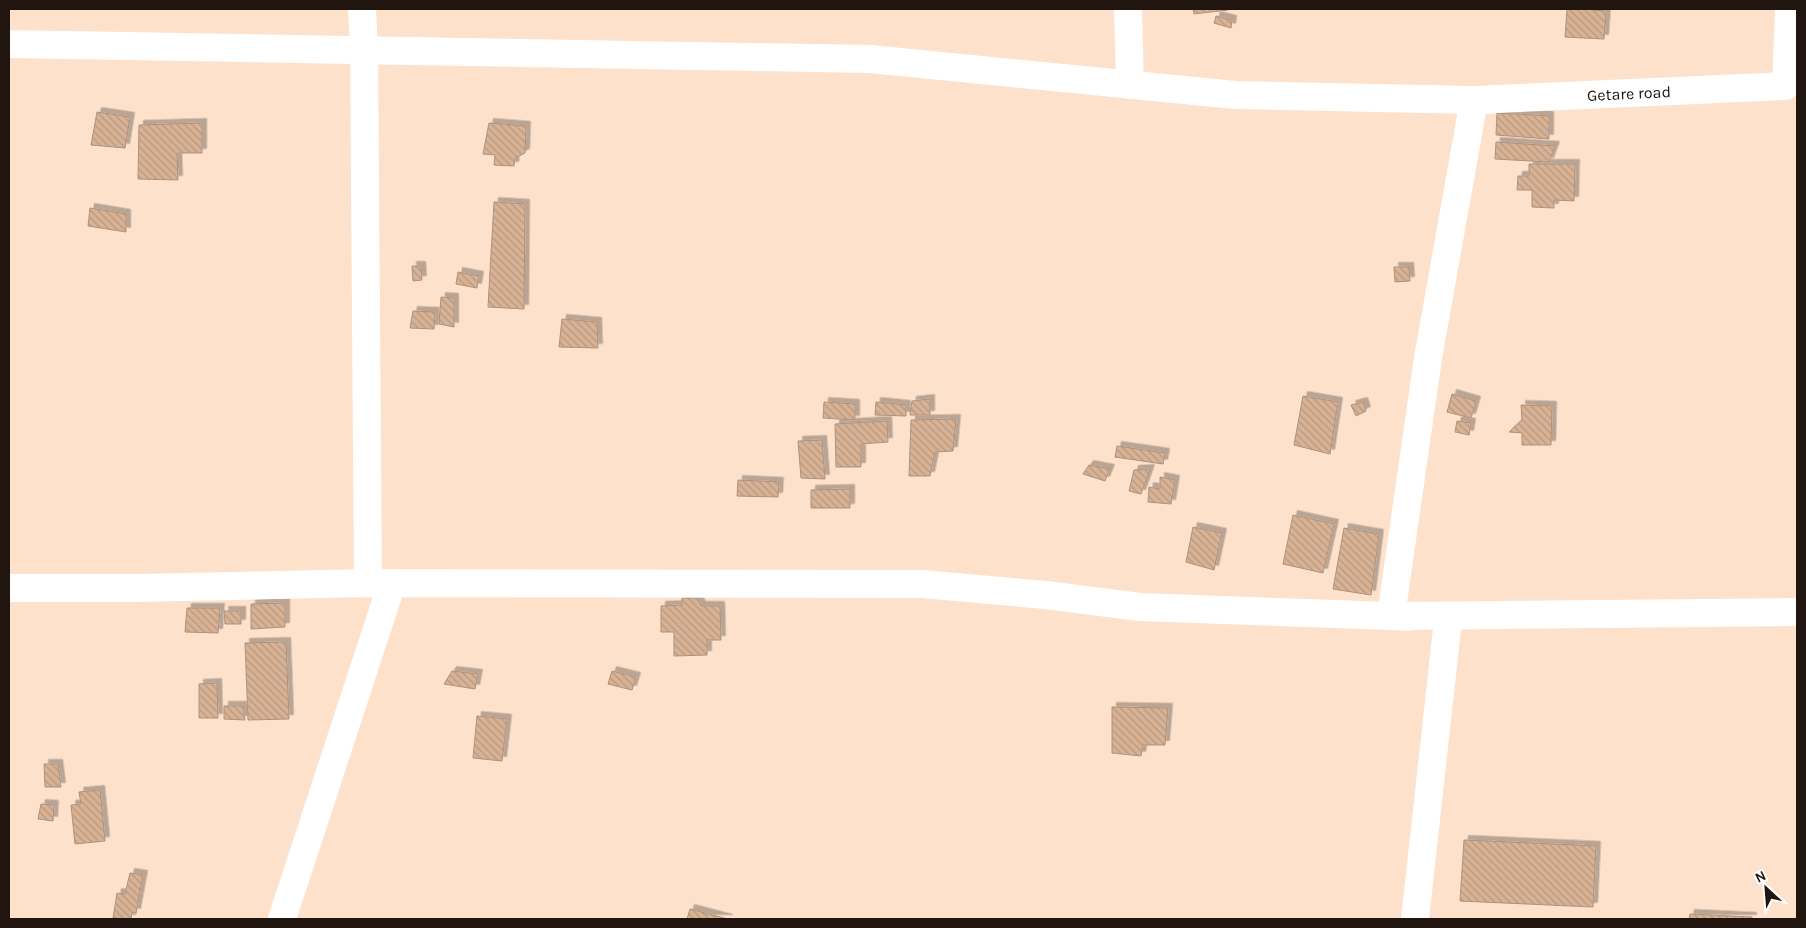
<svg xmlns="http://www.w3.org/2000/svg" width="1806" height="928" viewBox="0 0 1806 928" font-family="Karla,sans-serif">
  <style>
    .building { fill: url(#building-back-hatch); stroke: #ad927e; filter: url(#shadow) }
    .lines { fill: none; stroke-linecap: round; stroke-linejoin: round }
    .minor { stroke: #fff; stroke-width: 28 }
    .labels { text-anchor: middle; stroke-width: 5; stroke-linejoin: round; paint-order: stroke }
    .street-label { font-size: 16px; fill: #20160f; stroke: #fff }
  </style>
  <defs>
    <pattern id="building-back-hatch" width="6" height="6" patternUnits="userSpaceOnUse" patternTransform="scale(1.25)"><rect width="6" height="6" fill="#d8b294"/><path d="M-1 5l2 2M0 0l6 6M5-1l2 2" fill="none" stroke="#b9987e"/></pattern>
    <filter id="shadow"><feDropShadow dx="4.5" dy="-4.5" stdDeviation="0" flood-color="#0004"/></filter>
  </defs>
  <rect width="100%" height="100%" fill="#fde1cb"/>
  <g class="building">
    <path d="M 1193,9 L 1228,9 L 1228,10 L 1194,14 Z"/>
    <path d="M 1567,9 L 1594,9 L 1593,10 L 1606,11 L 1604,39 L 1565,37 Z"/>
    <path d="M 1216,16 L 1232,20 L 1231,28 L 1214,23 Z"/>
    <path d="M 97,112 L 130,117 L 125,148 L 91,145 Z"/>
    <path d="M 1497,113 L 1549,116 L 1549,139 L 1496,135 Z"/>
    <path d="M 202,123 L 202,153 L 177,153 L 178,180 L 138,179 L 139,125 Z"/>
    <path d="M 489,123 L 526,126 L 525,153 L 515,158 L 514,166 L 494,165 L 495,155 L 483,154 Z"/>
    <path d="M 1496,142 L 1555,146 L 1549,162 L 1495,159 Z"/>
    <path d="M 1529,164 L 1575,164 L 1574,201 L 1554,200 L 1554,208 L 1532,207 L 1532,190 L 1517,190 L 1518,176 L 1529,176 Z"/>
    <path d="M 494,202 L 525,204 L 524,309 L 488,307 Z"/>
    <path d="M 90,208 L 126,214 L 126,232 L 88,226 Z"/>
    <path d="M 412,266 L 421,266 L 422,280 L 413,281 Z"/>
    <path d="M 1394,267 L 1409,267 L 1410,281 L 1395,282 Z"/>
    <path d="M 458,272 L 479,276 L 477,288 L 456,284 Z"/>
    <path d="M 441,297 L 454,298 L 454,327 L 439,324 Z"/>
    <path d="M 413,311 L 435,312 L 434,329 L 410,328 Z"/>
    <path d="M 562,319 L 597,322 L 598,348 L 559,347 Z"/>
    <path d="M 1452,394 L 1476,401 L 1471,418 L 1447,412 Z"/>
    <path d="M 1303,396 L 1338,402 L 1330,454 L 1294,445 Z"/>
    <path d="M 930,399 L 930,415 L 910,415 L 912,401 Z"/>
    <path d="M 824,402 L 855,404 L 855,420 L 823,418 Z"/>
    <path d="M 876,402 L 906,405 L 906,416 L 875,415 Z"/>
    <path d="M 1363,402 L 1366,411 L 1356,416 L 1351,405 Z"/>
    <path d="M 1521,405 L 1552,406 L 1551,445 L 1522,445 L 1522,433 L 1509,432 L 1522,420 Z"/>
    <path d="M 956,419 L 953,451 L 935,452 L 930,476 L 909,476 L 911,420 Z"/>
    <path d="M 887,421 L 888,442 L 861,444 L 861,467 L 836,467 L 835,424 Z"/>
    <path d="M 1457,421 L 1471,423 L 1469,435 L 1455,432 Z"/>
    <path d="M 822,440 L 825,479 L 801,478 L 798,441 Z"/>
    <path d="M 1117,446 L 1165,453 L 1163,464 L 1115,457 Z"/>
    <path d="M 1089,465 L 1110,469 L 1105,481 L 1083,474 Z"/>
    <path d="M 1150,469 L 1141,494 L 1129,491 L 1134,470 Z"/>
    <path d="M 1160,477 L 1175,480 L 1171,504 L 1148,502 L 1149,487 L 1160,489 Z"/>
    <path d="M 738,480 L 779,482 L 778,497 L 737,496 Z"/>
    <path d="M 850,489 L 850,508 L 811,508 L 811,490 Z"/>
    <path d="M 1293,515 L 1334,524 L 1323,573 L 1283,564 Z"/>
    <path d="M 1193,527 L 1222,533 L 1214,570 L 1186,562 Z"/>
    <path d="M 1344,528 L 1379,534 L 1371,595 L 1333,589 Z"/>
    <path d="M 682,598 L 697,598 L 701,606 L 720,606 L 721,640 L 707,640 L 707,655 L 674,656 L 674,632 L 661,632 L 661,606 L 682,605 Z"/>
    <path d="M 285,603 L 285,627 L 251,629 L 251,604 Z"/>
    <path d="M 187,608 L 220,608 L 218,633 L 185,632 Z"/>
    <path d="M 224,611 L 241,611 L 241,624 L 225,624 Z"/>
    <path d="M 286,642 L 289,719 L 248,720 L 245,643 Z"/>
    <path d="M 452,671 L 478,674 L 475,689 L 444,684 Z"/>
    <path d="M 612,671 L 636,677 L 632,690 L 608,684 Z"/>
    <path d="M 217,683 L 218,718 L 199,718 L 199,684 Z"/>
    <path d="M 224,706 L 243,706 L 245,720 L 224,719 Z"/>
    <path d="M 1112,707 L 1168,708 L 1165,745 L 1143,745 L 1141,756 L 1112,753 Z"/>
    <path d="M 477,716 L 507,719 L 502,761 L 473,758 Z"/>
    <path d="M 44,764 L 58,764 L 61,787 L 45,787 Z"/>
    <path d="M 100,790 L 105,841 L 75,844 L 71,805 L 81,804 L 79,792 Z"/>
    <path d="M 41,804 L 54,805 L 53,821 L 38,819 Z"/>
    <path d="M 1464,840 L 1596,846 L 1593,907 L 1460,901 Z"/>
    <path d="M 130,873 L 143,875 L 136,913 L 132,912 L 131,919 L 113,918 L 117,893 L 125,894 Z"/>
    <path d="M 690,909 L 728,919 L 687,919 Z"/>
    <path d="M 1690,914 L 1752,917 L 1752,919 L 1689,919 Z"/>
  </g>
  <g class="lines">
    <g class="minor">
      <path d="M 362,9 L 364,49 L 368,583"/>
      <path d="M 1128,9 L 1130,85"/>
      <path id="s1" d="M 9,44 L 870,59 L 1235,95 L 1474,100 L 1786,86 L 1789,9"/>
      <path d="M 9,588 L 136,588 L 368,583 L 922,584 L 1046,595 L 1140,607 L 1391,616 L 1797,612"/>
      <path d="M 1408,617 L 1391,616 L 1428,358 L 1474,100 L 1491,100"/>
      <path d="M 282,919 L 392,583"/>
      <path d="M 1415,919 L 1448,620"/>
    </g>
  </g>
  <g class="labels">
    <g class="street-label">
      <text dy="6" stroke="none"><textPath href="#s1" startOffset="1622">Getare road</textPath></text>
    </g>
  </g>
  <rect width="1806" height="928" fill="none" stroke="#20160f" stroke-width="20"/>
  <g transform="translate(1766 888) rotate(334)" stroke="#ffffff" stroke-width="4" paint-order="stroke">
  <path d="M0-4L9 19L0 12L-9 19Z" fill="#20160f"/>
  <text y="-8" font-size="14" font-weight="bold" text-anchor="middle" fill="#20160f">N</text>
  </g>
</svg>
